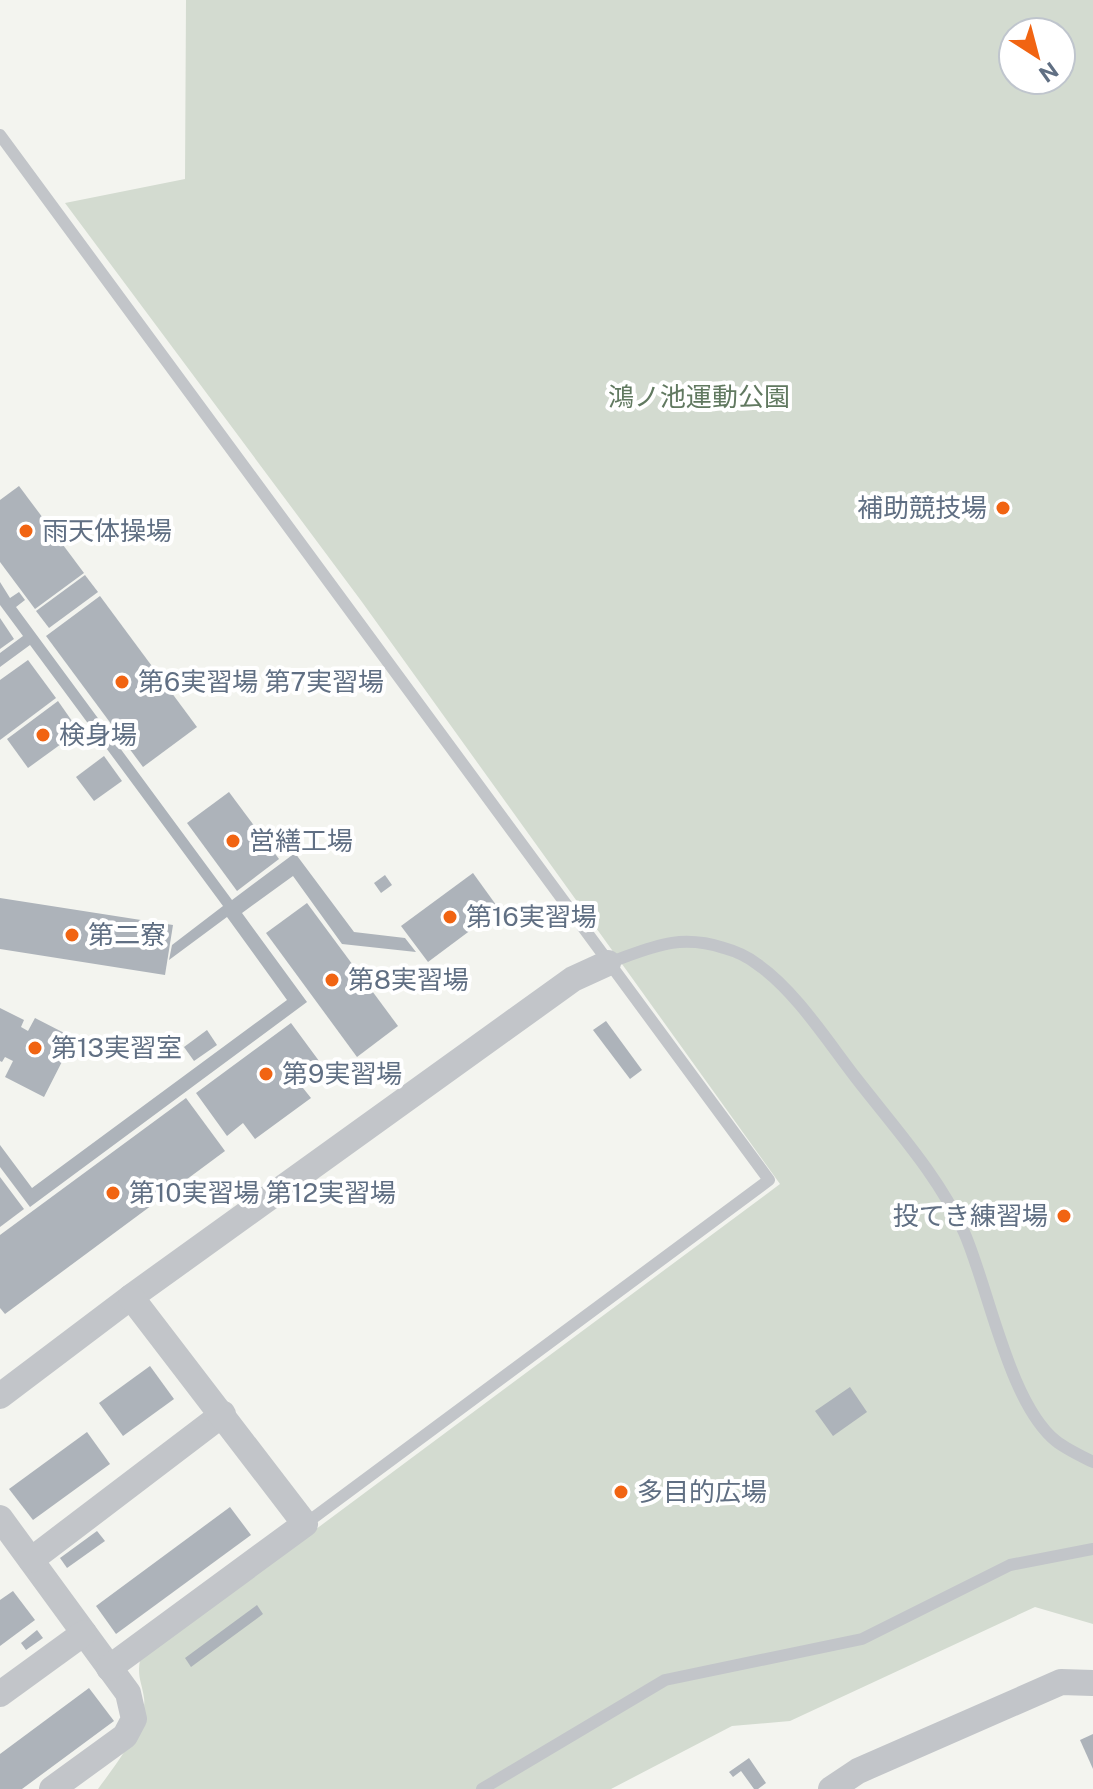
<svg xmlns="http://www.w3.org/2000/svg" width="1093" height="1789" viewBox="0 0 1093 1789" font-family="'Public Sans','Noto Sans JP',sans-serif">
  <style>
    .green { fill: #d3dbd0; fill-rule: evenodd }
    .building { fill: #adb3ba }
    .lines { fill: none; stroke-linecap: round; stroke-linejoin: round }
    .service { stroke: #c2c5c9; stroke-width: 12 }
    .minor { stroke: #c2c5c9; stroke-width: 26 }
    .poi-dot { fill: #f16412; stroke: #fff; stroke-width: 3 }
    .labels { text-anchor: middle; stroke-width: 8; stroke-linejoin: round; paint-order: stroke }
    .park-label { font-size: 26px; fill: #617960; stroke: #fff }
    .poi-label { font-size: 26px; fill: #606f83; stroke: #fff; text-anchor: start }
  </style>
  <rect width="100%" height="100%" fill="#f3f4ef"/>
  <path class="green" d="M 186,0 L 1093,0 L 1093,1624 L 1035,1607 L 790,1721 L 732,1726 L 611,1789 L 98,1789 C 113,1768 148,1725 144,1698 C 142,1682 137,1678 140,1660 L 780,1184 L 362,602 L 65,203 L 185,179 ZM 1013,32 L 1061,32 L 1061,80 L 1013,80 Z"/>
  <g class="building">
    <path d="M 19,486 L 84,573 L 35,609 L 0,562 L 0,500 Z"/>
    <path d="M 85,575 L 98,592 L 49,628 L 36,611 Z"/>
    <path d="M 0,582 L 10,598 L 19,592 L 25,600 L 16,607 L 232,900 L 295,853 L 354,932 L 405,938 L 416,952 L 342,944 L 293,876 L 242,913 L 307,1002 L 30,1207 L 0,1167 L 0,1145 L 32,1188 L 287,1000 L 227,917 L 169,960 L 172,945 L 223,906 L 30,645 L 0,667 L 0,653 L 23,636 L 0,605 Z"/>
    <path d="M 100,596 L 197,727 L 143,767 L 46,636 Z"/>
    <path d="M 0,618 L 14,639 L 0,649 Z"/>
    <path d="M 28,660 L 56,698 L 0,740 L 0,680 Z"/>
    <path d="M 58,701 L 79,731 L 28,768 L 7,739 Z"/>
    <path d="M 104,756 L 122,781 L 94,801 L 76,777 Z"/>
    <path d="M 229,792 L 279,859 L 237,891 L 187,823 Z"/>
    <path d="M 473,873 L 499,909 L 428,962 L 401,926 Z"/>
    <path d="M 385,875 L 392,885 L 381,893 L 374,883 Z"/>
    <path d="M 0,898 L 173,925 L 165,975 L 0,949 Z"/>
    <path d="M 307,903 L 398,1026 L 357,1057 L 266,933 Z"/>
    <path d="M 0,1008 L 24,1020 L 21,1027 L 28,1031 L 35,1018 L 74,1038 L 44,1097 L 5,1077 L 13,1061 L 5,1057 L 2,1062 L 0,1061 Z"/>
    <path d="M 606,1021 L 642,1070 L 630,1079 L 593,1030 Z"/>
    <path d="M 291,1023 L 322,1065 L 299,1083 L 311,1098 L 255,1139 L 243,1123 L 227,1136 L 196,1093 Z"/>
    <path d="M 207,1030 L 217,1045 L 194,1061 L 184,1047 Z"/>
    <path d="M 186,1098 L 225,1151 L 5,1314 L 0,1308 L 0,1235 Z"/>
    <path d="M 0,1177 L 24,1209 L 0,1227 Z"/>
    <path d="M 150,1366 L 174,1399 L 123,1436 L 99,1403 Z"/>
    <path d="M 850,1387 L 867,1412 L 833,1436 L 815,1411 Z"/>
    <path d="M 87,1432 L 110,1464 L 33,1520 L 9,1489 Z"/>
    <path d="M 230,1507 L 251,1535 L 116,1634 L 96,1606 Z"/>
    <path d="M 97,1531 L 105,1541 L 67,1568 L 60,1558 Z"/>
    <path d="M 13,1591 L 35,1620 L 0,1646 L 0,1600 Z"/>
    <path d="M 257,1605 L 263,1614 L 191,1667 L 185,1658 Z"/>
    <path d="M 37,1630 L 43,1638 L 26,1650 L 21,1643 Z"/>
    <path d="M 89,1688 L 114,1721 L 22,1789 L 0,1789 L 0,1754 Z"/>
    <path d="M 1093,1734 L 1093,1769 L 1080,1740 Z"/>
    <path d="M 749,1758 L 766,1783 L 758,1789 L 754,1789 L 741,1771 L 733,1777 L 729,1772 Z"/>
  </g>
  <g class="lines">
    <g class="service">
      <path d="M 0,135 L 769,1180 L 305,1524"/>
      <path d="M 608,963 C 651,948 677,933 724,948 C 735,951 748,957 757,964 C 795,990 828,1042 856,1078 C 894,1127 938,1175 964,1232 C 989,1289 1009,1403 1056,1441 C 1066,1449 1081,1456 1093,1462"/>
      <path d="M 482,1789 L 665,1680 L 862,1639 L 1010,1565 L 1093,1549"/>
    </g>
    <g class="minor">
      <path d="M 0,1396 L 131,1297 L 573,979 L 608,963"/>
      <path d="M 0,1518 L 128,1693 L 134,1719 L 125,1736 L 52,1789"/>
      <path d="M 31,1560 L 223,1414"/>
      <path d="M 109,1668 L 305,1524 L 131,1297"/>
      <path d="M 0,1694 L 84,1633"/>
      <path d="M 831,1789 L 858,1771 L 1061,1682 L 1093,1683"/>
    </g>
  </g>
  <g class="poi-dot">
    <circle cx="1003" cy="508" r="8"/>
    <circle cx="26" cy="531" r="8"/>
    <circle cx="122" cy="682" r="8"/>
    <circle cx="43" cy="735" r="8"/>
    <circle cx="233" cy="841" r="8"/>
    <circle cx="450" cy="917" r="8"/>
    <circle cx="72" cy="935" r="8"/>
    <circle cx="332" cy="980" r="8"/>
    <circle cx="35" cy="1048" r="8"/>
    <circle cx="266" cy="1074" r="8"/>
    <circle cx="113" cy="1193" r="8"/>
    <circle cx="1064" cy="1216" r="8"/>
    <circle cx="621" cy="1492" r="8"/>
  </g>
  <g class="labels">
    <g class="park-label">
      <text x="699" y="406">鴻ノ池運動公園</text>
    </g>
    <g class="poi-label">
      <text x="987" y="517" text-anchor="end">補助競技場</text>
      <text x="42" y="540">雨天体操場</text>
      <text x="138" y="691">第6実習場 第7実習場</text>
      <text x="59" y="744">検身場</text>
      <text x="249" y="850">営繕工場</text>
      <text x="466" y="926">第16実習場</text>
      <text x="88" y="944">第二寮</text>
      <text x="348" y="989">第8実習場</text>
      <text x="51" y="1057">第13実習室</text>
      <text x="282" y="1083">第9実習場</text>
      <text x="129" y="1202">第10実習場 第12実習場</text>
      <text x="1048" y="1225" text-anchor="end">投てき練習場</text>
      <text x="637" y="1501">多目的広場</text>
    </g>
  </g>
  <g transform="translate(1037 56) rotate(144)"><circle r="38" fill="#ffffff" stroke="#bfc5cd" stroke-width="2"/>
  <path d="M0-6L14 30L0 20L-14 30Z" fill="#f16412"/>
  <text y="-12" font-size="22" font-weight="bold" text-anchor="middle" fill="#606f83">N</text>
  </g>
</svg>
